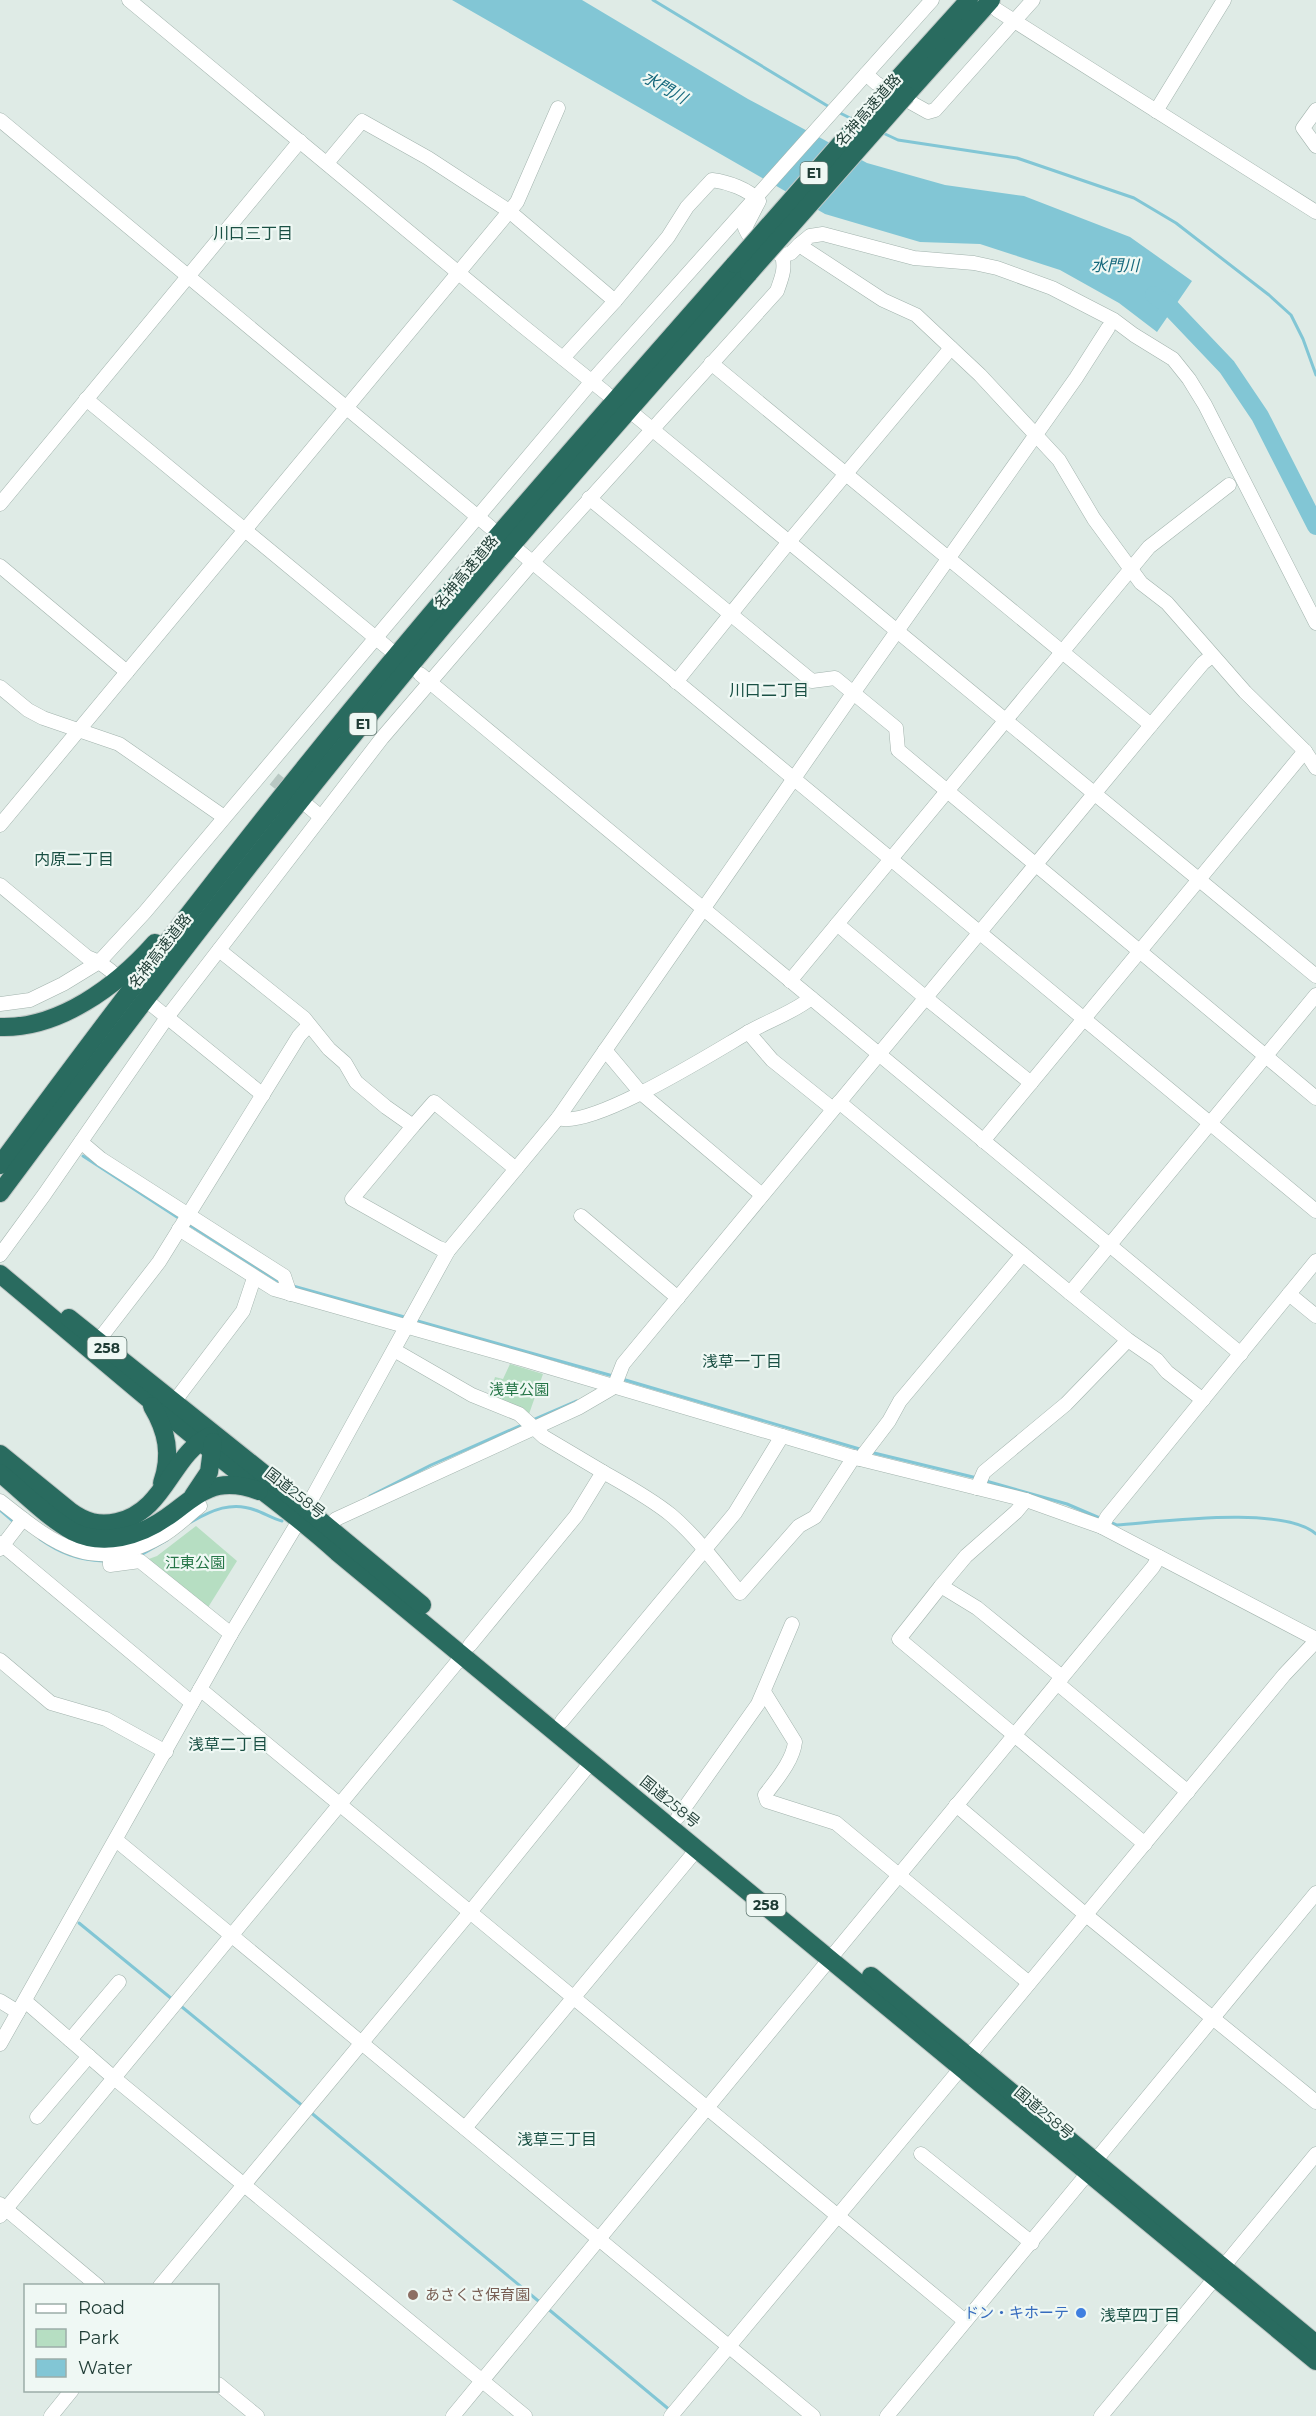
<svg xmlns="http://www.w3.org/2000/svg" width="1316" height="2416" viewBox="0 0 1316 2416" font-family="Montserrat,'Noto Sans JP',sans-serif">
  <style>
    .green { fill: #b6dec2 }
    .water { fill: #82c6d5 }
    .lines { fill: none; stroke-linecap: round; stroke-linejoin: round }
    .stream { stroke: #82c6d5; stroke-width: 3 }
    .river { stroke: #82c6d5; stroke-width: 18 }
    .minor-tunnel { stroke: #b9c8c3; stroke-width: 14; stroke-dasharray: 14 7; stroke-linecap: butt }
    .minor-casing { stroke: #a2b3ad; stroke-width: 15 }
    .highway-casing { stroke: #c0c8c6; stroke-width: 20 }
    .minor { stroke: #fff; stroke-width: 14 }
    .highway { stroke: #296b5f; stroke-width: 18 }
    .highway-bridge-casing { stroke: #c0c8c6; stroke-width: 20; stroke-linecap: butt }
    .highway-bridge { stroke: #296b5f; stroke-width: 18 }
    .education-dot { fill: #8d6e63; stroke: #eff8f4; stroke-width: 2 }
    .shop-dot { fill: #3f7fe0; stroke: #eff8f4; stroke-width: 2 }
    .labels { text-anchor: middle; stroke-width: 4.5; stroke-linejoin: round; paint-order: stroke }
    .shield { fill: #eff8f4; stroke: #5d746e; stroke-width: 1.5 }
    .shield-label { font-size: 14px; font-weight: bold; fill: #1f3c35 }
    .street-label { font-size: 15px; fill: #1f3c35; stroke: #eff8f4 }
    .park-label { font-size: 15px; fill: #267648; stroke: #eff8f4 }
    .education-label { font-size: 15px; fill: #785e54; stroke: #eff8f4; text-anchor: start }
    .shop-label { font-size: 15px; fill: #366cbe; stroke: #eff8f4; text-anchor: end }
    .water-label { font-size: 16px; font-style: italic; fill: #15687c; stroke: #eff8f4 }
    .neighbourhood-label { font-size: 16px; fill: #1a5044; stroke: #eff8f4 }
  </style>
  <rect width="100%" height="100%" fill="#dfebe6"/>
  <g class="green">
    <path d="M 510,1364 L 543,1374 L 529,1414 L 489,1398 L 495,1377 L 503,1379 Z"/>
    <path d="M 196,1526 L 237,1561 L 207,1609 L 146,1560 L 157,1556 Z"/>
  </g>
  <path class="water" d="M 452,0 L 582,0 L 748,99 L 867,163 L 945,185 L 1024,196 L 1130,237 L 1192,281 L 1157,332 L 1119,303 L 1060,270 L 980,244 L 920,242 L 825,214 Z"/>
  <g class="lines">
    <g class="stream">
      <path d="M 653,0 L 831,108"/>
      <path d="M 836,111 L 852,119"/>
      <path d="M 883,133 L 898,140 L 1017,158 L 1134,198 L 1176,223 L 1269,295 L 1291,315 L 1303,339 L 1316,375"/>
      <path d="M 83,1156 L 180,1219"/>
      <path d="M 188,1224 L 281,1283"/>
      <path d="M 293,1286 L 408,1318"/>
      <path d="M 414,1320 L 613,1376"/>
      <path d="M 622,1379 L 863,1450"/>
      <path d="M 533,1420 L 577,1401"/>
      <path d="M 870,1452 L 977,1478"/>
      <path d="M 986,1481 L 1067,1504 L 1102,1519"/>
      <path d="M 370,1496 L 431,1465 L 524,1424"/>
      <path d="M 0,1510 L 14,1522"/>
      <path d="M 1108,1521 L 1117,1525 C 1160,1522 1284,1505 1316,1534"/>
      <path d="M 191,1522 C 212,1510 232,1501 255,1510 C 264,1513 273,1519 282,1521"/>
      <path d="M 40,1539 C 60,1553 78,1560 103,1561"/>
      <path d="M 139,1556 L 167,1540"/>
      <path d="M 79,1923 L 172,1999"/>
      <path d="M 182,2007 L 304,2107"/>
      <path d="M 309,2111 L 542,2304"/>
      <path d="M 547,2308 L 671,2411"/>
    </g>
    <path class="river" d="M 1154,295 L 1168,305 L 1227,367 L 1260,416 L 1316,526"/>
    <path class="minor-tunnel" d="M 274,779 L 294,795"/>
    <g class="minor-casing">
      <g id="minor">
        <path d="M 129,0 L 519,323 L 606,393"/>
        <path d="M 997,10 L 1316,212"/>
        <path d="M 866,74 L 876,83 L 928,112 L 935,110 L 1033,0"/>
        <path d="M 1316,110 L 1303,128 L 1316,146"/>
        <path d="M 1156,111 L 1224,0"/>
        <path d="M 0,120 L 490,527"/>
        <path d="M 327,163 L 362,121 L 428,158 L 509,211 L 615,301 L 563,358"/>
        <path d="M 799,245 L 810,236 L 823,234 L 914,258 L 974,263 L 997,268 L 1052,288 L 1114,320 L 1134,335 L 1173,359 L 1189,379 L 1205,405 L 1316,623"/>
        <path d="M 782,256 L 791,253 L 799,245 L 883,300 L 916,315 L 980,375 L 1059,460 L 1094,519 L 1141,583 L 1167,603 L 1245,692 L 1305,751 L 1316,768"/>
        <path d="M 711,363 L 1151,725"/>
        <path d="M 86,399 L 388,648"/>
        <path d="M 636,416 L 1316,976"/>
        <path d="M 589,498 L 812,681 L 835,678 L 896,728 L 898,750 L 1316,1098"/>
        <path d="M 0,504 L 300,141"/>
        <path d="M 520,552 L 1316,1211"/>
        <path d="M 0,566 L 127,672"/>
        <path d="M 420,674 L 1241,1354"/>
        <path d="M 676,682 L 788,543 L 951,348"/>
        <path d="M 0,687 L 28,710 L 43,718 L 119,744 L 224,817"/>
        <path d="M 309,807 L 321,817"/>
        <path d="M 0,825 L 517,202 L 558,108"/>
        <path d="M 0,885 L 87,957 L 99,962 L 111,971"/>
        <path d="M 837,924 L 926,998 L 1031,1083"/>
        <path d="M 219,950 L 304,1018 L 329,1049 L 345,1063 L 356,1082 L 386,1107 L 413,1126 L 434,1102 L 516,1169"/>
        <path d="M 790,981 L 1149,547 L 1229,485"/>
        <path d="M 0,1004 L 30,1000 L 63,984 L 99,962 L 145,912 L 592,381 L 932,0"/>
        <path d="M 152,1005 L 263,1095"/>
        <path d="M 748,1032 L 772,1060 L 833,1109"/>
        <path d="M 605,1050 L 641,1093 L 762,1195"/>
        <path d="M 839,1102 L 1070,1293 L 1128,1340 L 1157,1360 L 1167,1372 L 1203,1400"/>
        <path d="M 558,1118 C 591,1130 714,1052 747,1033 C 767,1021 793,1013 811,998"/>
        <path d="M 413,1126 L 352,1199 L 439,1248 L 448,1251"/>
        <path d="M 983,1141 L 1305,751"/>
        <path d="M 81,1142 L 101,1159 L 284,1276 L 290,1294"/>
        <path d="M 581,1216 L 678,1298"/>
        <path d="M 179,1229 L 274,1289 L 525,1360 L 860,1459 L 1026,1500 L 1102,1527 L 1316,1639"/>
        <path d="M 0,1255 L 44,1195 L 168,1016 L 382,738 L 532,563 L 777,291 C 781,279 786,269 782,256 L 748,234 L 745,228 L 759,201 C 748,189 728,182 712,180 L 687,207 L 668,237 L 615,301"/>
        <path d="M 1070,1293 L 1316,995"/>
        <path d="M 1289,1294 L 1316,1316"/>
        <path d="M 98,1341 L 159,1262 L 299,1036 L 309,1025"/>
        <path d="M 394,1350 L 472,1395 L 519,1414 L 544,1437 L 603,1472 L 576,1516 L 470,1645"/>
        <path d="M 174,1402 L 243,1311 L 254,1278"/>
        <path d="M 860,1459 L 889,1421 L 900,1401 L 1023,1254"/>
        <path d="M 603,1472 C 626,1485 650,1498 671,1515 C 697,1537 718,1566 740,1593 L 799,1526 L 815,1517 L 854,1457"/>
        <path d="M 977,1488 L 984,1472 L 1066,1404 L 1128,1340"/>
        <path d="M 1026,1500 L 1016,1512 L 966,1556 L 941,1586 L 977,1608 L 1062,1677"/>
        <path d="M 0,1501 C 53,1543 92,1576 160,1537 C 174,1530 187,1516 200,1506"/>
        <path d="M 1102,1527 L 1107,1517 L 1316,1261"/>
        <path d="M 328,1528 L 336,1519 L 578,1408 L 614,1387 L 623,1364 L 1151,725 L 1203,663 L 1212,656"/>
        <path d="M 0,1543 L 192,1703"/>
        <path d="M 0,1549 L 23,1519"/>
        <path d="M 110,1554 L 110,1565 L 140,1561 L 231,1634"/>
        <path d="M 941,1586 L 899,1639 L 1145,1844"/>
        <path d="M 0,1660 L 51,1703 L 106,1719 L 166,1752"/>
        <path d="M 1057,1683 L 1188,1792"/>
        <path d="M 200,1689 L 965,2321"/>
        <path d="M 764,1692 L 795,1742 C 793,1761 776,1780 765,1795 L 767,1801 L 836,1823 L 1029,1983"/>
        <path d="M 562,1721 L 735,1513 L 782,1436"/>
        <path d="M 956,1805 L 1086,1915 L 1316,2102"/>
        <path d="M 678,1817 L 758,1704 L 792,1624"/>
        <path d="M 116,1840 L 813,2416"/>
        <path d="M 0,2001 L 18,2012"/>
        <path d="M 25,2001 L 114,2078 L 525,2416"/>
        <path d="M 70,2040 L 119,1982"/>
        <path d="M 0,2044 L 231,1634 L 306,1509 L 448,1251 L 558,1118 L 854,692 L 1076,378 L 1108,328"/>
        <path d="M 969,2056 L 1284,1675 L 1316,1641"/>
        <path d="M 37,2117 L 89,2056"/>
        <path d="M 465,2128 L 698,1848"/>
        <path d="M 921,2154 L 1032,2243"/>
        <path d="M 0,2204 L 98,2286"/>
        <path d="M 0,2216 L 463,1655"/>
        <path d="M 1223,2267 L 1316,2154"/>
        <path d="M 160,2286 L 471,1911 L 592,1761"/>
        <path d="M 218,2384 L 257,2416"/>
        <path d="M 51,2416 L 72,2390"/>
        <path d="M 453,2416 L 1153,1567 L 1159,1557"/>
        <path d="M 671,2416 L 961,2068"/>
        <path d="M 887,2416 L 1088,2173 L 1095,2161 L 1316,1893"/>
        <path d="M 1101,2416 L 1215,2278"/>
      </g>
    </g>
    <g class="highway-casing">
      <g id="highway">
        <path d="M 894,83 L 969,0"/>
        <path d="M 906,95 L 991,0"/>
        <path d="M 0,1027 C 59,1029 117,986 155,943"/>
        <path d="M 0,1165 C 99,1030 201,896 306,766 C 444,594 590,429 735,264"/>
        <path d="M 0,1193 C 155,984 314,777 483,579 C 570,476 660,375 749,273"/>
        <path d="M 0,1274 C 71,1333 141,1394 213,1452 C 254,1486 298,1516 337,1552 L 1316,2361"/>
        <path d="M 69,1318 L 263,1473 L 422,1605"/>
        <path d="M 152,1406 C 167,1431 172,1455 162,1483"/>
        <path d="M 0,1454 L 70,1511 C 85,1522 99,1526 117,1522 C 166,1511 171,1454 210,1436"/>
        <path d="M 0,1473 C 22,1491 47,1517 72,1531 C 103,1547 140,1536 167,1517 C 181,1508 193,1495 209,1489 C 225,1482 243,1485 259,1491"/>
        <path d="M 193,1496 L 209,1472 L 213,1442"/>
        <path d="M 871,1976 L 1316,2344"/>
      </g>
    </g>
    <use href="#minor" class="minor"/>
    <use href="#highway" class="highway"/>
    <g class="highway-bridge-casing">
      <g id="highway-bridge">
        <path d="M 735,264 L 894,83"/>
        <path d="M 749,273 L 906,95"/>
      </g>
    </g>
    <use href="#highway-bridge" class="highway-bridge"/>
  </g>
  <circle class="education-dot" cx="413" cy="2295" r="6"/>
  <circle class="shop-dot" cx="1081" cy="2313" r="6"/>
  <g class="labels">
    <g class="shield">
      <rect x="800.5" y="162" width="27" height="22" rx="4.5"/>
      <rect x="349.5" y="713" width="27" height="22" rx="4.5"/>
      <rect x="87.5" y="1337" width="39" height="22" rx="4.5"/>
      <rect x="746.5" y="1894" width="39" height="22" rx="4.5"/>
    </g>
    <g class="shield-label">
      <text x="814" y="178">E1</text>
      <text x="363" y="729">E1</text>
      <text x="107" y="1353">258</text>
      <text x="766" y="1910">258</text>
    </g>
    <g class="street-label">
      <text transform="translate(868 110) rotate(-49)" y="5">名神高速道路</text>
      <text transform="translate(466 572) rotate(-50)" y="5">名神高速道路</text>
      <text transform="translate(160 951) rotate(-52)" y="5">名神高速道路</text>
      <text transform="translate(295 1493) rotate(38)" y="5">国道258号</text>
      <text transform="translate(670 1802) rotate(39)" y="5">国道258号</text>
      <text transform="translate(1044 2113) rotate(40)" y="5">国道258号</text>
    </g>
    <g class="park-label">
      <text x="519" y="1395">浅草公園</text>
      <text x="195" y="1568">江東公園</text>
    </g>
    <g class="education-label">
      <text x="425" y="2300">あさくさ保育園</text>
    </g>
    <g class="shop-label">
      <text x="1069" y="2318">ドン・キホーテ</text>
    </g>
    <g class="water-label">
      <text transform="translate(665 87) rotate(30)" y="6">水門川</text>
      <text x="1115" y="271">水門川</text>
    </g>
    <g class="neighbourhood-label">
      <text x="253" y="239">川口三丁目</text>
      <text x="769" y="696">川口二丁目</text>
      <text x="74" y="865">内原二丁目</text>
      <text x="742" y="1367">浅草一丁目</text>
      <text x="228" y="1750">浅草二丁目</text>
      <text x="557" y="2145">浅草三丁目</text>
      <text x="1140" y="2321">浅草四丁目</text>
    </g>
  </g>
  <rect x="24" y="2284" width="195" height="108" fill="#eff8f4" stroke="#9cada8" stroke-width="1.5"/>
  <rect x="36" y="2304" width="30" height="9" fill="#ffffff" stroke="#9cada8" stroke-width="1.5"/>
  <text x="78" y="2314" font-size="18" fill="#1f3c35">Road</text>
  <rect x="36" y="2329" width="30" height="18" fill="#b6dec2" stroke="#9cada8" stroke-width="1.5"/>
  <text x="78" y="2344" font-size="18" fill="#1f3c35">Park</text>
  <rect x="36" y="2359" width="30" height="18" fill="#82c6d5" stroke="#9cada8" stroke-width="1.5"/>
  <text x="78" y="2374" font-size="18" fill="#1f3c35">Water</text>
</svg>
